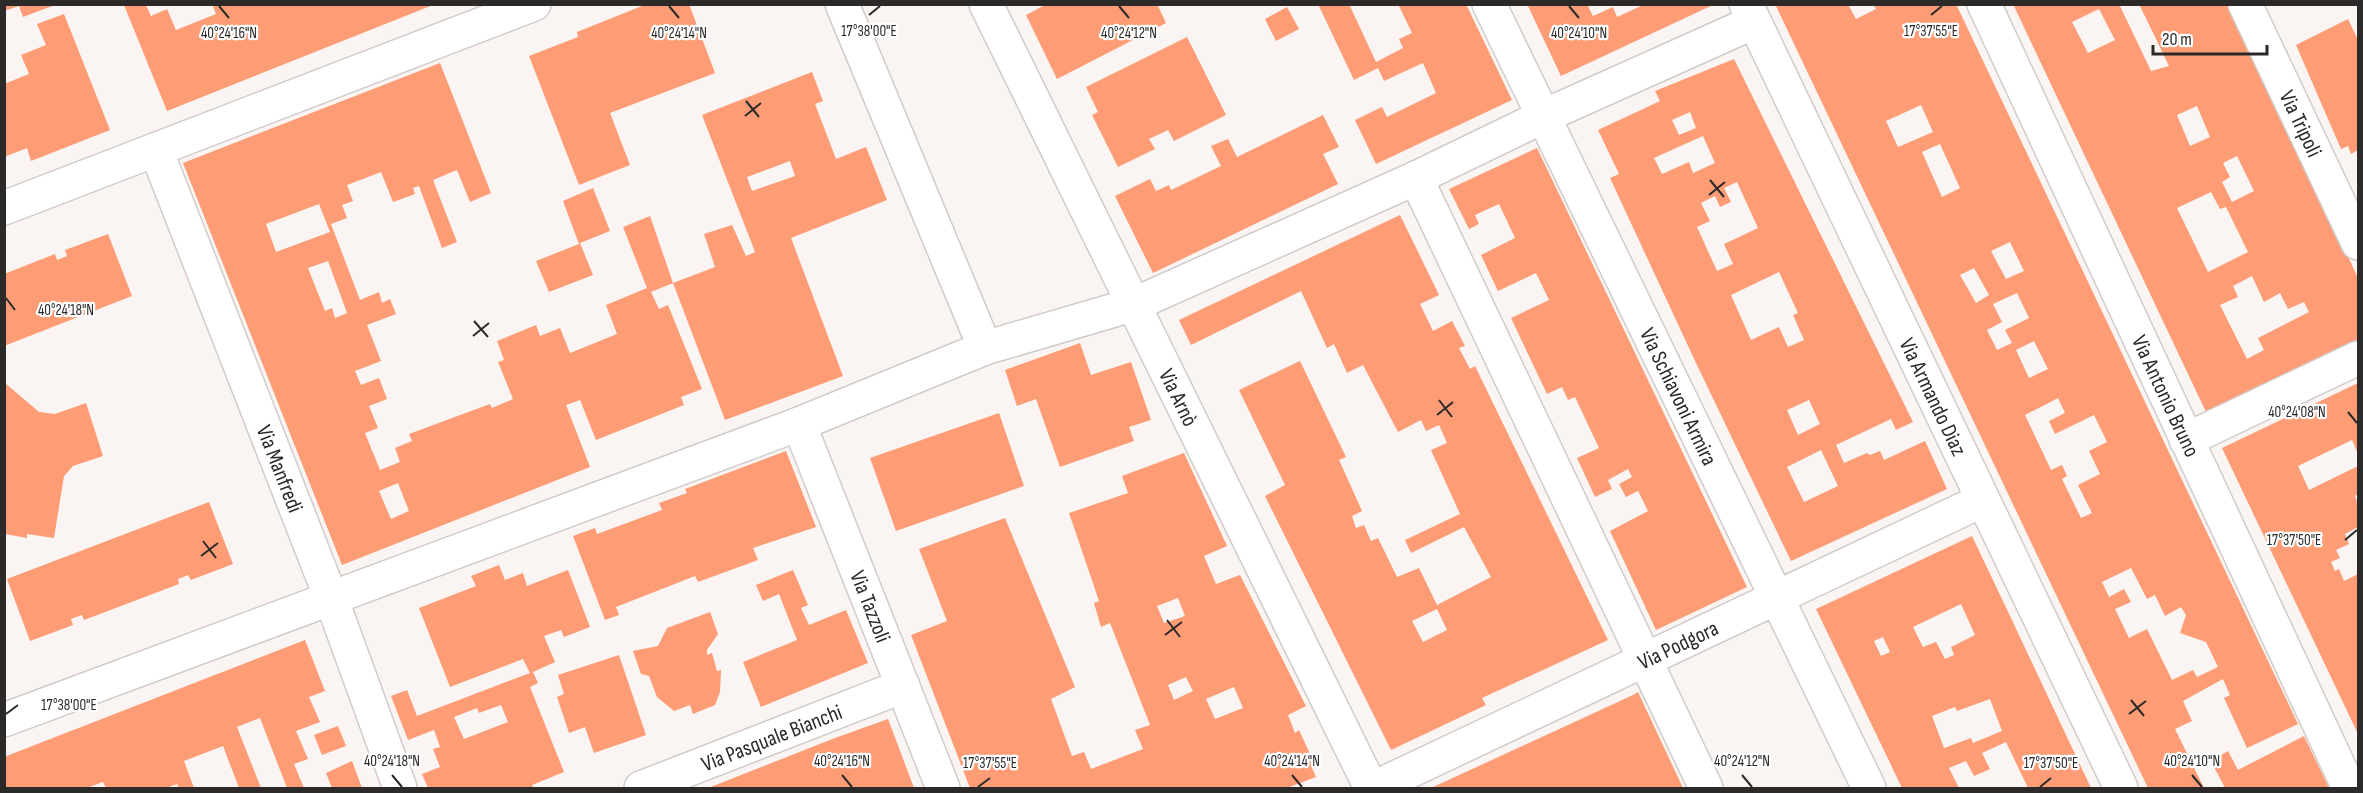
<svg xmlns="http://www.w3.org/2000/svg" width="2363" height="793" viewBox="0 0 2363 793" font-family="'Sofia Sans Condensed',sans-serif">
  <style>
    .building { fill: #fd9c75; fill-rule: evenodd }
    .lines { fill: none; stroke-linecap: round; stroke-linejoin: round }
    .minor-casing { stroke: #d1ccca; stroke-width: 36 }
    .minor { stroke: #fff; stroke-width: 33 }
    .ticks { fill: none; stroke: #2c2a29; stroke-width: 2 }
    .labels { text-anchor: middle; stroke-width: 4.5; stroke-linejoin: round; paint-order: stroke }
    .street-label { font-size: 22px; fill: #2c2a29; stroke: #fff }
    .ticks-label { font-size: 15px; text-anchor: middle; fill: #2c2a29; stroke: #fff; stroke-width: 4.5; stroke-linejoin: round; paint-order: stroke }
  </style>
  <rect width="100%" height="100%" fill="#faf5f3"/>
  <g class="building">
    <path d="M 4,4 L 55,4 L 55,5 L 23,17 L 19,6 L 4,11 Z"/>
    <path d="M 212,4 L 433,4 L 433,5 L 167,111 L 124,5 L 146,5 L 151,16 L 167,9 L 176,30 L 216,14 Z"/>
    <path d="M 647,4 L 689,4 L 715,73 L 610,113 L 630,165 L 579,185 L 529,56 L 578,37 L 577,32 Z"/>
    <path d="M 1047,4 L 1157,4 L 1166,23 L 1057,79 L 1026,15 Z"/>
    <path d="M 1318,4 L 1349,4 L 1376,62 L 1403,48 L 1399,39 L 1412,33 L 1398,4 L 1466,4 L 1512,100 L 1376,164 L 1355,120 L 1382,107 L 1387,117 L 1436,93 L 1423,63 L 1384,81 L 1378,68 L 1354,80 Z"/>
    <path d="M 1527,4 L 1587,4 L 1593,16 L 1613,7 L 1617,17 L 1645,4 L 1715,4 L 1561,76 Z"/>
    <path d="M 1775,4 L 1848,4 L 1856,19 L 1876,9 L 1873,4 L 1956,4 L 2298,724 L 2247,748 L 2224,698 L 2230,695 L 2223,679 L 2183,701 L 2192,721 L 2175,729 L 2204,788 L 2148,788 ZM 1921,105 L 1933,132 L 1898,147 L 1886,121 ZM 1940,144 L 1960,188 L 1942,197 L 1922,152 ZM 2010,242 L 2024,271 L 2006,279 L 1991,251 ZM 1974,268 L 1989,295 L 1976,303 L 1960,275 ZM 2017,293 L 2029,318 L 2005,330 L 2012,343 L 1997,350 L 1987,330 L 2002,322 L 1993,304 ZM 2034,341 L 2048,369 L 2029,378 L 2016,350 ZM 2058,398 L 2065,413 L 2049,421 L 2055,434 L 2094,415 L 2107,442 L 2089,451 L 2100,474 L 2078,485 L 2092,513 L 2081,518 L 2062,479 L 2067,476 L 2062,465 L 2051,470 L 2025,415 ZM 2131,568 L 2147,599 L 2155,595 L 2165,616 L 2181,607 L 2186,615 L 2180,633 L 2206,642 L 2218,667 L 2197,677 L 2193,670 L 2172,680 L 2147,629 L 2129,638 L 2115,609 L 2131,602 L 2124,589 L 2109,597 L 2102,582 Z"/>
    <path d="M 2013,4 L 2119,4 L 2151,71 L 2169,66 L 2139,4 L 2230,4 L 2358,278 L 2358,340 L 2206,412 ZM 2099,9 L 2115,40 L 2088,53 L 2072,22 ZM 2197,106 L 2210,137 L 2190,146 L 2177,115 ZM 2237,156 L 2254,191 L 2232,202 L 2222,182 L 2230,177 L 2223,163 ZM 2211,192 L 2220,209 L 2226,207 L 2248,252 L 2208,272 L 2177,208 ZM 2252,276 L 2264,302 L 2280,293 L 2288,309 L 2304,302 L 2309,312 L 2258,338 L 2264,350 L 2247,359 L 2220,305 L 2238,297 L 2233,286 Z"/>
    <path d="M 1287,7 L 1299,29 L 1276,41 L 1265,19 Z"/>
    <path d="M 64,14 L 110,130 L 31,161 L 27,148 L 4,157 L 4,84 L 29,74 L 21,55 L 46,45 L 37,24 Z"/>
    <path d="M 2348,19 L 2358,40 L 2358,150 L 2351,154 L 2348,146 L 2341,149 L 2296,45 Z"/>
    <path d="M 1187,37 L 1226,115 L 1174,141 L 1168,130 L 1149,139 L 1155,149 L 1118,167 L 1092,115 L 1098,112 L 1086,87 Z"/>
    <path d="M 1734,59 L 1913,422 L 1896,430 L 1891,419 L 1836,445 L 1844,463 L 1867,453 L 1870,455 L 1880,451 L 1884,460 L 1925,441 L 1947,489 L 1791,561 L 1696,363 L 1610,178 L 1619,174 L 1598,130 L 1660,101 L 1655,91 ZM 1690,112 L 1696,128 L 1679,135 L 1672,120 ZM 1703,136 L 1715,163 L 1693,173 L 1689,162 L 1662,174 L 1654,158 ZM 1737,182 L 1758,228 L 1724,244 L 1733,264 L 1717,271 L 1697,227 L 1710,221 L 1701,203 L 1715,196 L 1720,207 L 1731,202 L 1724,188 ZM 1779,272 L 1798,313 L 1793,315 L 1804,340 L 1788,347 L 1779,327 L 1751,340 L 1731,295 ZM 1809,400 L 1820,424 L 1798,435 L 1787,410 ZM 1821,450 L 1838,486 L 1804,502 L 1787,467 Z"/>
    <path d="M 440,63 L 491,193 L 470,202 L 457,170 L 433,180 L 457,242 L 442,248 L 419,186 L 413,188 L 415,194 L 393,202 L 381,172 L 347,185 L 353,201 L 342,205 L 347,218 L 331,224 L 360,300 L 379,292 L 382,303 L 390,299 L 396,314 L 367,325 L 381,361 L 355,371 L 361,385 L 379,378 L 387,399 L 369,406 L 378,428 L 365,433 L 380,470 L 400,462 L 395,448 L 412,441 L 409,434 L 490,404 L 492,408 L 513,399 L 498,362 L 504,360 L 497,341 L 536,325 L 540,336 L 560,328 L 570,353 L 617,334 L 606,305 L 647,288 L 623,227 L 650,216 L 673,283 L 651,292 L 659,309 L 668,305 L 702,389 L 681,397 L 684,405 L 596,440 L 580,400 L 566,405 L 590,467 L 342,565 L 183,163 ZM 319,204 L 330,232 L 276,252 L 266,224 ZM 328,261 L 347,313 L 335,318 L 332,308 L 325,311 L 308,268 ZM 398,483 L 409,511 L 391,519 L 379,491 Z"/>
    <path d="M 812,72 L 823,101 L 815,104 L 836,159 L 866,147 L 887,200 L 791,238 L 843,376 L 725,420 L 673,283 L 715,267 L 704,234 L 732,225 L 746,256 L 755,252 L 702,115 ZM 790,161 L 795,176 L 752,191 L 747,177 Z"/>
    <path d="M 1323,115 L 1339,147 L 1323,154 L 1338,184 L 1153,273 L 1115,196 L 1150,179 L 1156,191 L 1169,185 L 1171,190 L 1221,166 L 1211,146 L 1228,139 L 1237,157 Z"/>
    <path d="M 1537,148 L 1747,587 L 1656,630 L 1610,531 L 1648,511 L 1638,491 L 1626,497 L 1619,484 L 1632,477 L 1628,469 L 1608,480 L 1612,489 L 1595,497 L 1577,458 L 1599,448 L 1575,397 L 1568,400 L 1562,387 L 1547,394 L 1511,318 L 1549,300 L 1536,273 L 1498,291 L 1481,255 L 1515,238 L 1499,204 L 1475,215 L 1479,224 L 1469,229 L 1449,189 Z"/>
    <path d="M 593,188 L 610,231 L 580,243 L 593,275 L 549,292 L 536,261 L 579,244 L 563,201 Z"/>
    <path d="M 1400,215 L 1439,295 L 1420,304 L 1433,331 L 1452,321 L 1465,346 L 1459,348 L 1470,369 L 1475,366 L 1608,640 L 1482,698 L 1486,705 L 1391,750 L 1265,496 L 1285,485 L 1239,390 L 1300,361 L 1346,457 L 1339,460 L 1362,511 L 1352,516 L 1356,528 L 1364,525 L 1371,541 L 1378,538 L 1397,577 L 1419,568 L 1437,605 L 1491,577 L 1464,527 L 1411,553 L 1405,540 L 1460,514 L 1431,450 L 1447,443 L 1439,425 L 1426,431 L 1421,420 L 1398,432 L 1363,365 L 1347,373 L 1334,344 L 1327,348 L 1301,291 L 1191,345 L 1179,320 ZM 1437,609 L 1447,630 L 1423,642 L 1412,621 Z"/>
    <path d="M 108,234 L 132,296 L 4,346 L 4,274 L 55,254 L 57,260 L 67,256 L 65,250 Z"/>
    <path d="M 1080,343 L 1091,375 L 1131,362 L 1151,420 L 1129,427 L 1134,441 L 1060,467 L 1036,399 L 1017,406 L 1005,370 Z"/>
    <path d="M 5,383 L 39,412 L 55,414 L 86,403 L 103,456 L 73,466 L 64,476 L 54,538 L 27,534 L 27,538 L 5,534 Z"/>
    <path d="M 2358,383 L 2358,454 L 2352,440 L 2298,466 L 2309,490 L 2358,466 L 2358,494 L 2355,496 L 2358,504 L 2358,527 L 2345,534 L 2349,544 L 2336,550 L 2340,558 L 2331,562 L 2335,571 L 2339,569 L 2344,581 L 2358,574 L 2358,734 L 2222,448 Z"/>
    <path d="M 999,413 L 1024,486 L 896,531 L 870,458 Z"/>
    <path d="M 786,451 L 816,527 L 753,548 L 758,560 L 698,582 L 695,576 L 616,607 L 619,615 L 605,620 L 573,536 L 595,528 L 597,534 L 662,510 L 659,503 L 687,493 L 685,489 Z"/>
    <path d="M 1184,453 L 1227,546 L 1204,556 L 1216,584 L 1240,575 L 1306,706 L 1288,715 L 1295,733 L 1299,730 L 1316,767 L 1312,768 L 1316,777 L 1287,788 L 970,788 L 911,635 L 947,621 L 919,549 L 1005,518 L 1075,687 L 1051,699 L 1072,756 L 1084,752 L 1091,769 L 1143,749 L 1135,730 L 1150,725 L 1110,623 L 1101,627 L 1094,603 L 1099,601 L 1069,513 L 1128,493 L 1122,476 ZM 1178,598 L 1185,616 L 1164,623 L 1157,606 ZM 1186,677 L 1193,691 L 1174,700 L 1168,685 ZM 1234,687 L 1243,708 L 1215,719 L 1206,699 Z"/>
    <path d="M 209,502 L 233,564 L 191,580 L 188,575 L 178,579 L 179,584 L 84,620 L 82,615 L 71,619 L 73,625 L 30,641 L 7,579 Z"/>
    <path d="M 1972,536 L 2011,618 L 2091,788 L 2028,788 L 2006,742 L 1982,753 L 1990,769 L 1974,776 L 1966,761 L 1949,768 L 1959,788 L 1902,788 L 1816,609 ZM 1961,604 L 1975,635 L 1951,647 L 1954,655 L 1945,659 L 1936,642 L 1923,647 L 1913,627 ZM 1883,637 L 1890,652 L 1881,656 L 1874,641 ZM 1990,699 L 2002,731 L 1973,743 L 1971,738 L 1944,748 L 1932,716 L 1955,707 L 1957,711 Z"/>
    <path d="M 499,565 L 505,580 L 523,573 L 527,586 L 568,570 L 590,627 L 564,637 L 561,630 L 544,636 L 555,662 L 533,672 L 538,683 L 530,687 L 564,772 L 532,785 L 534,788 L 428,788 L 422,774 L 440,767 L 433,749 L 440,747 L 434,730 L 408,740 L 391,696 L 407,690 L 417,716 L 530,673 L 523,659 L 450,687 L 419,608 L 476,586 L 471,576 ZM 501,705 L 508,722 L 464,739 L 454,717 L 477,708 L 479,713 Z"/>
    <path d="M 793,570 L 808,605 L 801,608 L 809,625 L 846,610 L 868,663 L 761,707 L 743,662 L 797,640 L 779,594 L 763,601 L 756,585 Z"/>
    <path d="M 710,612 L 718,634 L 707,650 L 707,655 L 712,653 L 717,671 L 721,670 L 720,692 L 715,705 L 693,714 L 690,705 L 674,711 L 657,697 L 649,676 L 641,674 L 633,651 L 658,646 L 667,628 Z"/>
    <path d="M 305,640 L 325,691 L 309,697 L 320,722 L 296,731 L 308,759 L 294,764 L 304,788 L 287,788 L 260,718 L 237,727 L 261,788 L 239,788 L 223,746 L 184,761 L 194,788 L 179,788 L 177,784 L 166,788 L 106,788 L 103,782 L 87,788 L 4,788 L 4,757 Z"/>
    <path d="M 619,655 L 646,735 L 594,753 L 585,727 L 569,733 L 557,697 L 564,694 L 558,675 Z"/>
    <path d="M 1638,692 L 1683,788 L 1431,788 L 1633,695 Z"/>
    <path d="M 888,719 L 914,788 L 708,788 L 835,738 Z"/>
    <path d="M 338,726 L 346,746 L 322,755 L 314,735 Z"/>
    <path d="M 2304,736 L 2329,788 L 2225,788 L 2211,761 L 2228,751 L 2238,770 Z"/>
    <path d="M 352,761 L 362,788 L 332,788 L 326,773 Z"/>
  </g>
  <g class="lines">
    <g class="minor-casing">
      <g id="minor">
        <path d="M 842,4 L 985,348"/>
        <path id="s1" d="M 986,4 L 1371,788"/>
        <path id="s2" d="M 1489,4 L 1869,788"/>
        <path id="s3" d="M 1746,4 L 2121,788"/>
        <path id="s4" d="M 1984,4 L 2349,788"/>
        <path id="s5" d="M 2245,4 L 2358,243"/>
        <path id="s6" d="M 156,150 L 331,598 L 400,788"/>
        <path d="M 1416,178 L 1706,788"/>
        <path d="M 4,208 L 534,4"/>
        <path id="s7" d="M 799,424 L 943,788"/>
        <path d="M 2186,440 L 2358,358"/>
        <path d="M 4,720 L 799,424 L 985,348 L 1135,304 L 1416,178 L 1542,117 L 1754,22"/>
        <path id="s8" d="M 641,788 L 903,686"/>
        <path id="s9" d="M 1374,788 L 1983,500"/>
      </g>
    </g>
    <use href="#minor" class="minor"/>
  </g>
  <path class="ticks" d="M 219,6 L 229,18M 669,6 L 679,18M 1119,6 L 1129,18M 1569,6 L 1579,18M 869,15 L 880,6M 1931,15 L 1942,6M 746,101 L 759,117M 745,116 L 761,103M 1710,180 L 1724,197M 1709,195 L 1725,182M 6,298 L 15,310M 474,321 L 488,337M 473,336 L 489,323M 1439,400 L 1452,417M 2348,412 L 2357,423M 1437,415 L 1453,402M 2345,540 L 2357,530M 203,541 L 216,558M 201,556 L 218,543M 1167,620 L 1180,637M 1165,635 L 1182,622M 2131,700 L 2144,716M 6,714 L 18,705M 2129,714 L 2146,701M 392,775 L 402,787M 842,775 L 852,787M 1292,775 L 1302,787M 1742,775 L 1752,787M 2192,775 L 2202,787M 978,787 L 990,778M 2040,787 L 2051,778"/>
  <g class="labels">
    <g class="street-label">
      <text dy="8" stroke="none"><textPath href="#s5" startOffset="132">Via Tripoli</textPath></text>
      <text dy="8" stroke="none"><textPath href="#s1" startOffset="438">Via Arnò</textPath></text>
      <text dy="8" stroke="none"><textPath href="#s2" startOffset="436">Via Schiavoni Armira</textPath></text>
      <text dy="8" stroke="none"><textPath href="#s3" startOffset="435">Via Armando Diaz</textPath></text>
      <text dy="8" stroke="none"><textPath href="#s4" startOffset="432">Via Antonio Bruno</textPath></text>
      <text dy="8" stroke="none"><textPath href="#s6" startOffset="342">Via Manfredi</textPath></text>
      <text dy="8" stroke="none"><textPath href="#s7" startOffset="196">Via Tazzoli</textPath></text>
      <text dy="8" stroke="none"><textPath href="#s9" startOffset="336">Via Podgora</textPath></text>
      <text dy="8" stroke="none"><textPath href="#s8" startOffset="140">Via Pasquale Bianchi</textPath></text>
    </g>
  </g>
  <g class="ticks-label">
    <text x="869" y="36">17°38'00"E</text>
    <text x="1931" y="36">17°37'55"E</text>
    <text x="1129" y="38">40°24'12"N</text>
    <text x="1579" y="38">40°24'10"N</text>
    <text x="229" y="38">40°24'16"N</text>
    <text x="679" y="38">40°24'14"N</text>
    <text x="66" y="315">40°24'18"N</text>
    <text x="2297" y="417">40°24'08"N</text>
    <text x="2294" y="545">17°37'50"E</text>
    <text x="69" y="710">17°38'00"E</text>
    <text x="392" y="766">40°24'18"N</text>
    <text x="842" y="766">40°24'16"N</text>
    <text x="1292" y="766">40°24'14"N</text>
    <text x="1742" y="766">40°24'12"N</text>
    <text x="2192" y="766">40°24'10"N</text>
    <text x="990" y="768">17°37'55"E</text>
    <text x="2051" y="768">17°37'50"E</text>
  </g>
  <rect width="2363" height="793" fill="none" stroke="#2c2a29" stroke-width="12"/>
  <path d="M2153 45v9h114v-9" fill="none" stroke="#2c2a29" stroke-width="3"/>
  <text x="2162" y="45" font-size="18" fill="#2c2a29" stroke="#ffffff" stroke-width="4.5" paint-order="stroke">20 m</text>
</svg>
